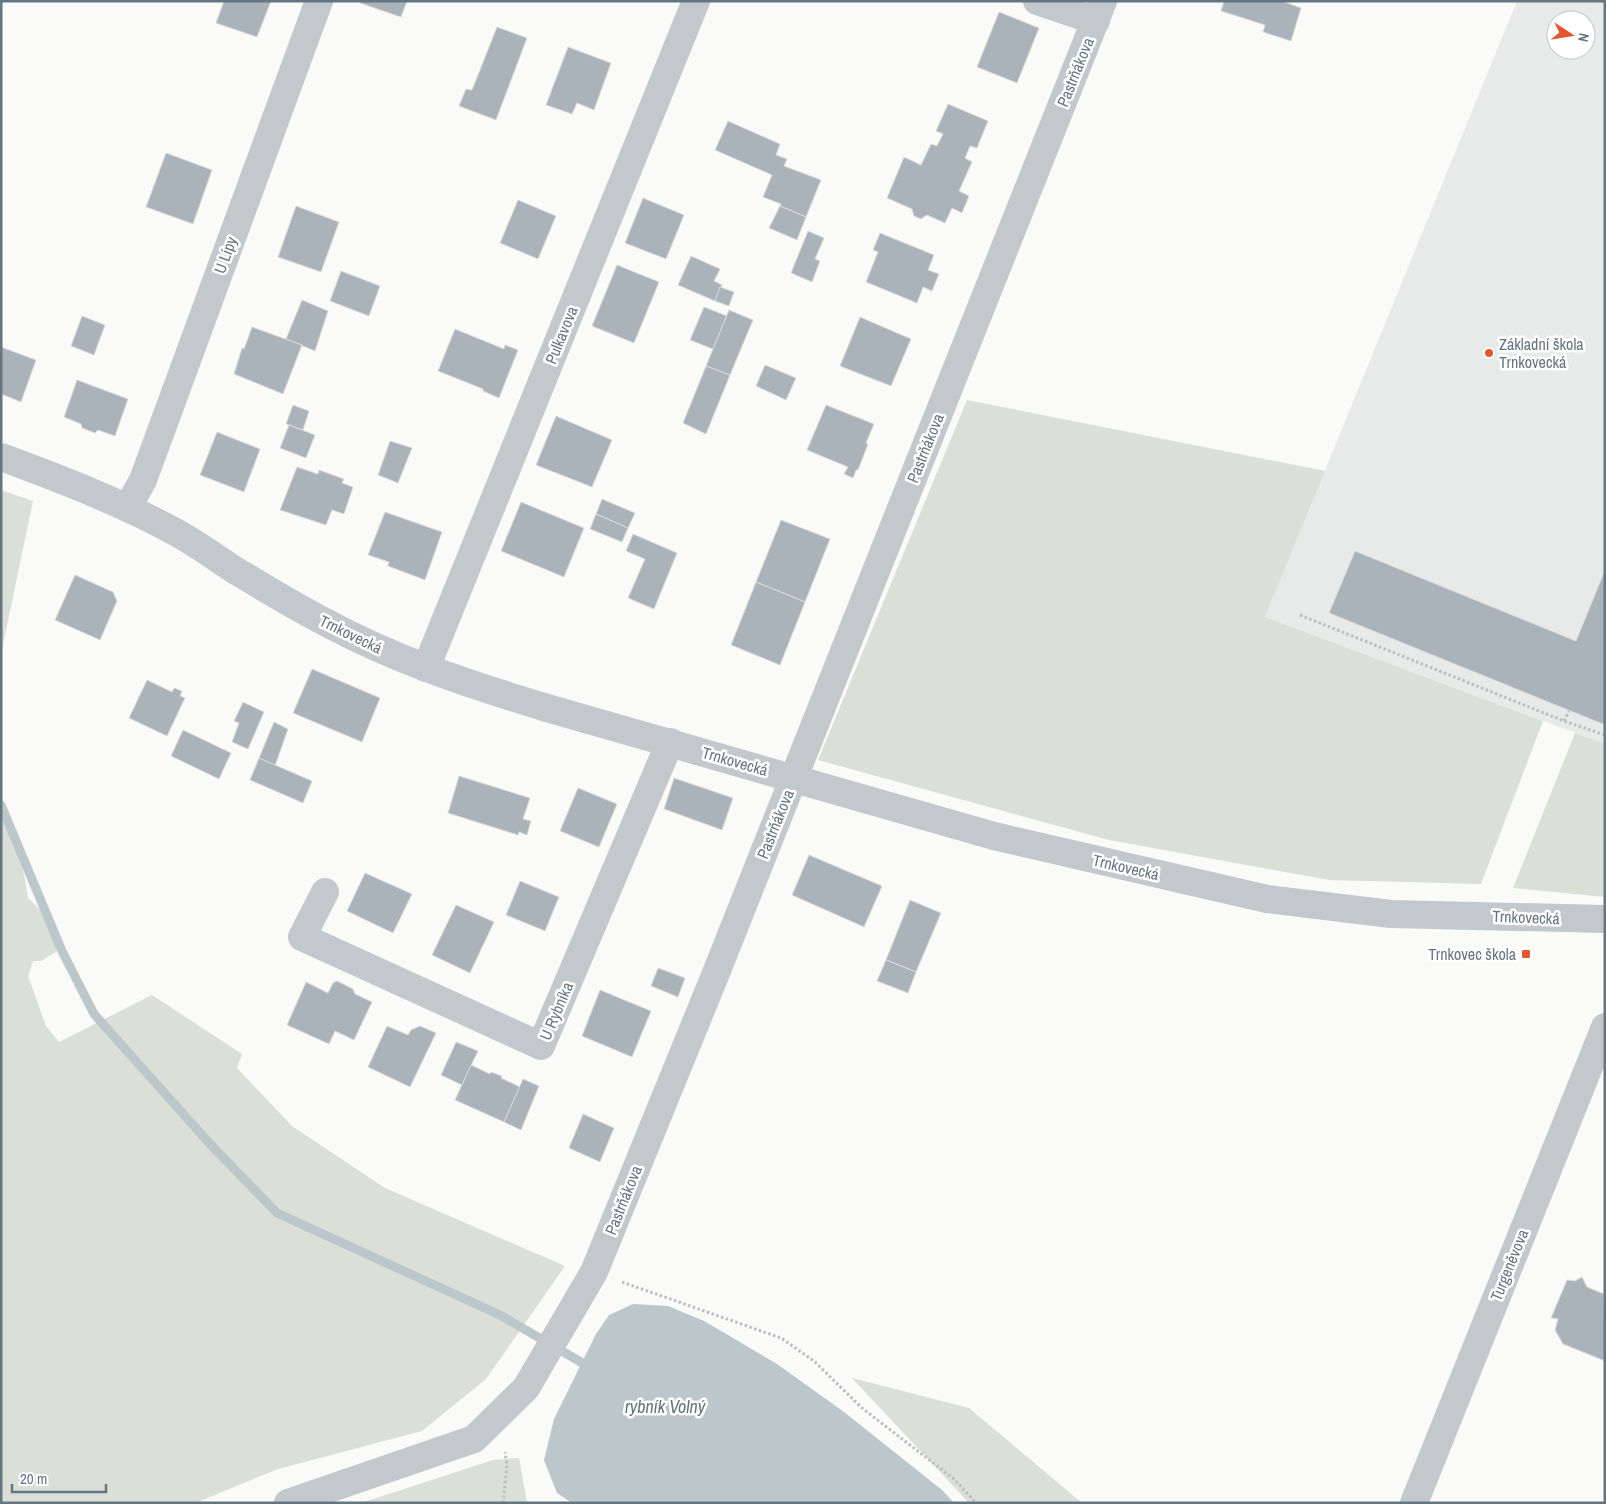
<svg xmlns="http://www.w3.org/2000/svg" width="1606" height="1504" viewBox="0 0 1606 1504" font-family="'Archivo Narrow',sans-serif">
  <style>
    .built { fill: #e8e9e9; fill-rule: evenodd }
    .green { fill: #dadfd7 }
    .water { fill: #bbc7cb }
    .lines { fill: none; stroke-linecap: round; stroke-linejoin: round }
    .stream { stroke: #bbc7cb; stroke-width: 9 }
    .building { fill: #aab3b9; stroke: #dcdcda }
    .path { stroke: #bbbfc2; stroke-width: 3; stroke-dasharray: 2.5 2.5; stroke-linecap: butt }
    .street { stroke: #c3c8cc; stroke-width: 28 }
    .poi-dot { fill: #e4572e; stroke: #fff; stroke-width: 2 }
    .labels { text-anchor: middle; stroke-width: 5; stroke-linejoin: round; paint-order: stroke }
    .street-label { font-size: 16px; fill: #657683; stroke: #fff }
    .poi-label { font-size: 16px; fill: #657683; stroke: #fff; text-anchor: start }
    .water-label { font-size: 18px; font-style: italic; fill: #60757c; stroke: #fff }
  </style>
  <rect width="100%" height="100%" fill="#fafaf8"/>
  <path class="built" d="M 1517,1 L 1605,1 L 1605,744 L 1265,617 ZM 1556,20 L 1586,20 L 1586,50 L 1556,50 Z"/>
  <g class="green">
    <path d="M 967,400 L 1325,471 L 1265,617 L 1543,721 L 1481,884 L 1329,880 L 1109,840 L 818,760 Z"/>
    <path d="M 1,490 L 33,501 L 1,654 Z"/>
    <path d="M 1575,733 L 1605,744 L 1605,897 L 1513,888 Z"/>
    <path d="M 1,804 L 17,835 L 28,898 L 53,922 L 64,947 L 41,961 L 33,961 L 28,976 L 46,1026 L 59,1042 L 152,995 L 242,1054 L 237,1068 L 292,1126 L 385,1188 L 565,1266 L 486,1379 L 422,1431 L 278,1469 L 195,1503 L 1,1503 Z"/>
    <path d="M 852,1378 L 969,1408 L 1082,1503 L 969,1503 Z"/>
    <path d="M 519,1458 L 527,1503 L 361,1503 L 493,1460 Z"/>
  </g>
  <path class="water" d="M 633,1304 L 668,1306 L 704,1321 L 777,1364 L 844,1412 L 942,1490 L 954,1503 L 572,1503 L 557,1493 L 544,1460 L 554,1419 L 596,1334 L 609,1315 Z"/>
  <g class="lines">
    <path class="stream" d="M 1,805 L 62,951 L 94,1014 L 210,1144 L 277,1213 L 500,1315 L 591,1368"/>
  </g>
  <g class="building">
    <path d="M 224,1 L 271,1 L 257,37 L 216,23 Z"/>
    <path d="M 361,1 L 407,1 L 401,17 L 360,3 Z"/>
    <path d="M 1224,1 L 1282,1 L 1301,8 L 1291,41 L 1263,32 L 1265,25 L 1221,11 Z"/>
    <path d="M 999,12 L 1039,28 L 1017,83 L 977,67 Z"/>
    <path d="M 497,27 L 527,38 L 496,120 L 459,106 L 466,89 L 472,90 Z"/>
    <path d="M 568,47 L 611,63 L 594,110 L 577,103 L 572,114 L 546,105 Z"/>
    <path d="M 948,104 L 988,121 L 977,148 L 970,146 L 965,158 L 972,162 L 959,191 L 969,196 L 962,213 L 952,208 L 945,223 L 927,215 L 921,219 L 914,216 L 912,209 L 887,198 L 904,157 L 921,165 L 931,144 L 937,146 L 943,134 L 936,131 Z"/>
    <path d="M 728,121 L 780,144 L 776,155 L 787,159 L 784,166 L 821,180 L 806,217 L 780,206 L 781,204 L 763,197 L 772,175 L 715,150 Z"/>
    <path d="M 166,153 L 212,170 L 193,224 L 146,207 Z"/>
    <path d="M 643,198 L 684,215 L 666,259 L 625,243 Z"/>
    <path d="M 518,200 L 556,216 L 538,259 L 500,243 Z"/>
    <path d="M 296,206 L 339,222 L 321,272 L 278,257 Z"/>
    <path d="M 780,206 L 806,217 L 797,240 L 769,228 Z"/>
    <path d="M 808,231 L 824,238 L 815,259 L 820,261 L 812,282 L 791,273 Z"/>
    <path d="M 880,233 L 934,255 L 928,270 L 939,274 L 932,291 L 923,287 L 917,303 L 866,282 L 878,252 L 873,250 Z"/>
    <path d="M 691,256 L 720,269 L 714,281 L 722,285 L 715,301 L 678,285 Z"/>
    <path d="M 617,265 L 659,282 L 634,343 L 592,326 Z"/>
    <path d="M 341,271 L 380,286 L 369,316 L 330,301 Z"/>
    <path d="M 720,287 L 734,292 L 729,306 L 715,301 Z"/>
    <path d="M 302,300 L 328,311 L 315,351 L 286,339 Z"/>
    <path d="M 704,307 L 727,316 L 713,349 L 690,340 Z"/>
    <path d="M 729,310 L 753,320 L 730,375 L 706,366 Z"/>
    <path d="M 82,316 L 105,325 L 94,355 L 71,346 Z"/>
    <path d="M 860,317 L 911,339 L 891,386 L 840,366 Z"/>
    <path d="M 252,327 L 302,345 L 283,394 L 234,374 L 242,348 L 244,349 Z"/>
    <path d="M 455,329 L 504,349 L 505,345 L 518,350 L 499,398 L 483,391 L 483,389 L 438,371 Z"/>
    <path d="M 1,347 L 36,360 L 21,402 L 1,394 Z"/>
    <path d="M 765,365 L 796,378 L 786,400 L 756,386 Z"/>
    <path d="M 706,366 L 730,375 L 706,434 L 683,423 Z"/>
    <path d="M 77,380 L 128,399 L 115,436 L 98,430 L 95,433 L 82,428 L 81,424 L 64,417 Z"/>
    <path d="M 293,405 L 309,411 L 303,430 L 286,424 Z"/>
    <path d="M 826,405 L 874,424 L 866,443 L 868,444 L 858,470 L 856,470 L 853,478 L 844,474 L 848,467 L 807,450 Z"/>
    <path d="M 556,416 L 612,440 L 592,487 L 536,465 Z"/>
    <path d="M 289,425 L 315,435 L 306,458 L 280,448 Z"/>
    <path d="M 217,432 L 260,449 L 244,492 L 200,475 Z"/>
    <path d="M 390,441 L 412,448 L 398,483 L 378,475 Z"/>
    <path d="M 297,467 L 318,474 L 319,470 L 344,479 L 342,483 L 353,487 L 344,514 L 332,510 L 326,525 L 280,510 Z"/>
    <path d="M 602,499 L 635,513 L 628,528 L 596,514 Z"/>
    <path d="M 521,502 L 584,528 L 564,577 L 501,551 Z"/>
    <path d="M 385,512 L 442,532 L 425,580 L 388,566 L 389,562 L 368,555 Z"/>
    <path d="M 596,514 L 628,528 L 622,542 L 590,529 Z"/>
    <path d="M 781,520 L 830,539 L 805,602 L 756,582 Z"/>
    <path d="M 633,534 L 677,553 L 654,609 L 628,598 L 645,559 L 626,551 Z"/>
    <path d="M 1355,551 L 1576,641 L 1605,570 L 1605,725 L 1329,613 Z"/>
    <path d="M 75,575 L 113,592 L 117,601 L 100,640 L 55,620 Z"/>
    <path d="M 756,582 L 805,602 L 780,665 L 731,645 Z"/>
    <path d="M 312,669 L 380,698 L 362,742 L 293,713 Z"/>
    <path d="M 147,680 L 172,692 L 174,688 L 182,691 L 180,696 L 185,698 L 167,736 L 129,718 Z"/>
    <path d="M 243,702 L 264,712 L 248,749 L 232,742 L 239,723 L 234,721 Z"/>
    <path d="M 274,722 L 288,729 L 275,766 L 259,758 Z"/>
    <path d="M 183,730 L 231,753 L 219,779 L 171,756 Z"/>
    <path d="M 259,758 L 312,781 L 303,803 L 250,780 Z"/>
    <path d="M 459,776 L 530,798 L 523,819 L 531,821 L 527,835 L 519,832 L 518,835 L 448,813 Z"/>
    <path d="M 674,778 L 733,798 L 722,830 L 664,809 Z"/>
    <path d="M 578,788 L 617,804 L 599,847 L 560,831 Z"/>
    <path d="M 809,855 L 882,886 L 864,927 L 792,895 Z"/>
    <path d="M 365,873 L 412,894 L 393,933 L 347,911 Z"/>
    <path d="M 520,881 L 559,897 L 545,931 L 506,915 Z"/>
    <path d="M 910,900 L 941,913 L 916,972 L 886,960 Z"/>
    <path d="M 456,905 L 494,922 L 470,973 L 432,955 Z"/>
    <path d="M 886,960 L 916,972 L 908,993 L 877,981 Z"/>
    <path d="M 658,968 L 685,978 L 678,997 L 651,986 Z"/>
    <path d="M 337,981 L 353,989 L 355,994 L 372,1002 L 354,1040 L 335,1031 L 329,1044 L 287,1025 L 306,982 L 328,993 L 333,983 Z"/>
    <path d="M 600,990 L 651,1011 L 632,1057 L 582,1036 Z"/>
    <path d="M 387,1026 L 408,1035 L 411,1030 L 420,1026 L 436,1033 L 410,1087 L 368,1067 Z"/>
    <path d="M 456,1042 L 478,1051 L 462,1085 L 441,1075 Z"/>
    <path d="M 471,1065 L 490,1074 L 491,1072 L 502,1076 L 501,1078 L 520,1087 L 504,1122 L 455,1100 Z"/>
    <path d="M 523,1079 L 539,1086 L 521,1130 L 504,1122 Z"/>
    <path d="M 583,1114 L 614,1128 L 600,1162 L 569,1148 Z"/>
    <path d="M 1582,1277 L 1587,1287 L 1604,1294 L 1605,1361 L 1563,1344 L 1555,1330 L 1558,1319 L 1551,1318 L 1567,1280 L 1575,1281 Z"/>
  </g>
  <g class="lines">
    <g class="path">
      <path d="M 1300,615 L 1564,721 L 1605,735"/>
      <path d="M 1564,721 L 1569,711"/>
      <path d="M 622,1282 L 781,1338 L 814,1361 L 862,1408 L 954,1479 L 976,1503"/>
      <path d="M 503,1503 L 507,1466 L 505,1452"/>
    </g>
    <g class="street">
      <path d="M 1037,1 L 1096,21"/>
      <path d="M 1,457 C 63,480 121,502 179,534 C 197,544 215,557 233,569 C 263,587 294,606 325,622 C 395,660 471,685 547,708 L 994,836 L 1267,899 L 1391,914 L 1605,919"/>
      <path d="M 128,507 L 143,480 L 319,1"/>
      <path d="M 426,668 L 696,1"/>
      <path d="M 325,892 L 302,937 L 541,1046 L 670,742"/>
      <path d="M 288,1503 L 474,1439 L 526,1388 L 594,1272 L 716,973 L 1103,1"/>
      <path d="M 1414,1503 L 1605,1027"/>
    </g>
  </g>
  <g class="poi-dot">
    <circle cx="1489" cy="353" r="5"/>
    <rect x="1521" y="949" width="10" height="10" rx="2.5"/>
  </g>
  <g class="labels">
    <g class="street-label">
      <text transform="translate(1075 72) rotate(-68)" y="6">Pastrňákova</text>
      <text transform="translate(225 255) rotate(-70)" y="6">U Lípy</text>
      <text transform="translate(561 335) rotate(-68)" y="6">Pulkavova</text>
      <text transform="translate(925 448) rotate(-68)" y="6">Pastrňákova</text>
      <text transform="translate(351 634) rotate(26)" y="6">Trnkovecká</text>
      <text transform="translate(735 761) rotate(16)" y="6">Trnkovecká</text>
      <text transform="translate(775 824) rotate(-68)" y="6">Pastrňákova</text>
      <text transform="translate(1126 867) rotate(13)" y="6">Trnkovecká</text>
      <text transform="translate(1526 917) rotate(2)" y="6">Trnkovecká</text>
      <text transform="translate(556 1011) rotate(-67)" y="6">U Rybníka</text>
      <text transform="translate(623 1200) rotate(-68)" y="6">Pastrňákova</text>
      <text transform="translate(1509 1265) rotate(-68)" y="6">Turgeněvova</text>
    </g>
    <g class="poi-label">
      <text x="1499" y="350">Základní škola<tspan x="1499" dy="18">Trnkovecká</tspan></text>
      <text x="1516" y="960" text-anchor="end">Trnkovec škola</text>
    </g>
    <g class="water-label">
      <text x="665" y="1413">rybník Volný</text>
    </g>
  </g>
  <rect width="1606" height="1504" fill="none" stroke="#657683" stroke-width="5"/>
  <g transform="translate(1571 35) rotate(102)"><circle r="24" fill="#ffffff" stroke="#c1c8cd"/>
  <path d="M0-4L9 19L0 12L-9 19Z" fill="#e4572e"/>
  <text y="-8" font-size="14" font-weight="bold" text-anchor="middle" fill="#657683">N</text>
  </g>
  <path d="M12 1484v8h94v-8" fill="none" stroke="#657683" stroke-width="2.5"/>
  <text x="20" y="1484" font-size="15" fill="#657683" stroke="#ffffff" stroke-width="4" paint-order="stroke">20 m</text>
</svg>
